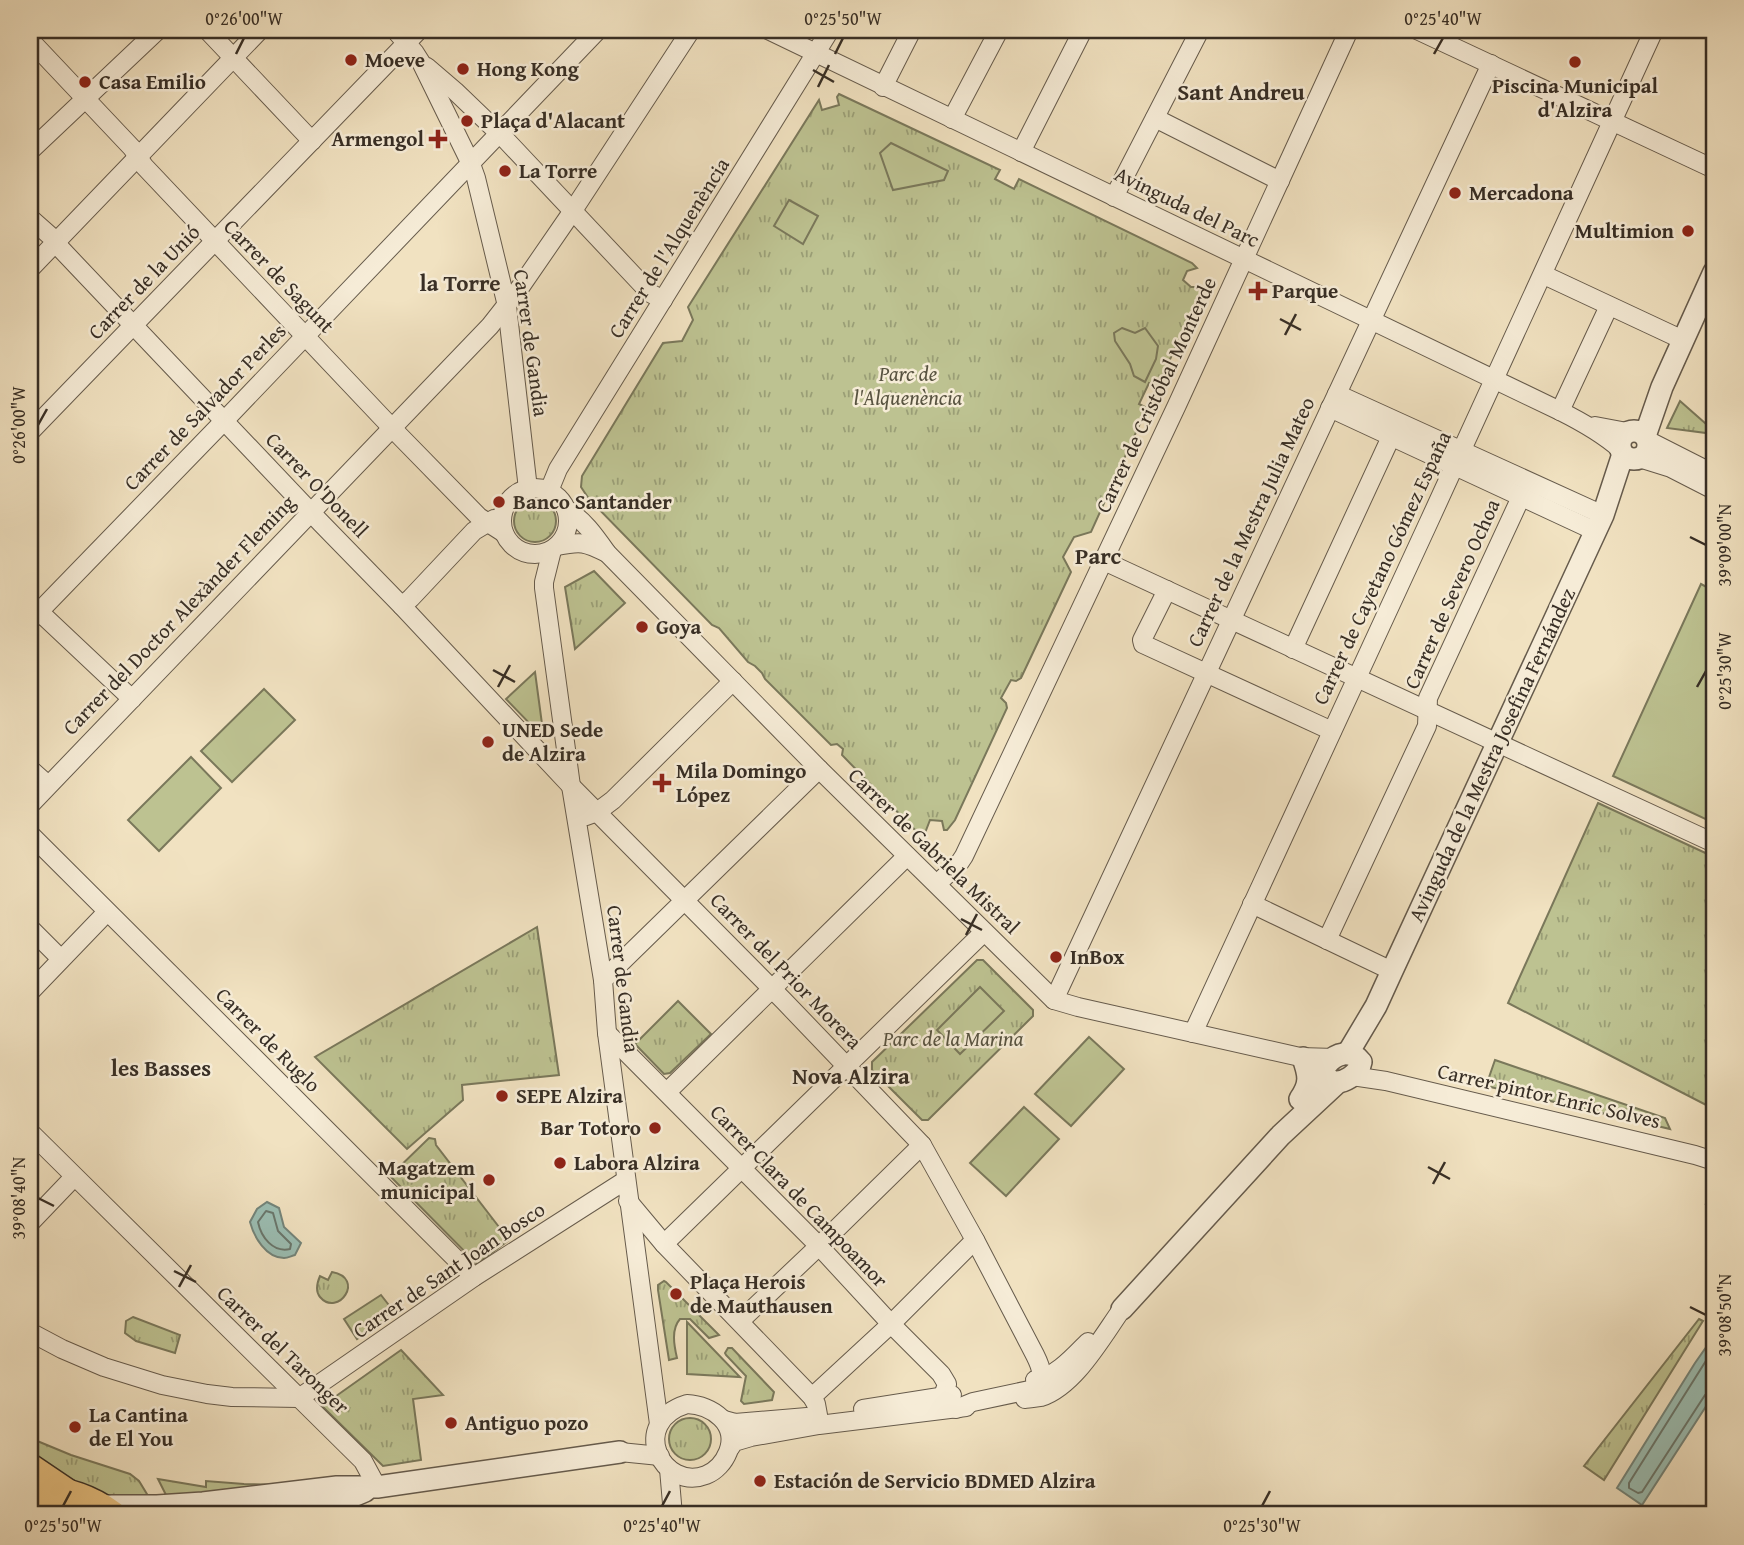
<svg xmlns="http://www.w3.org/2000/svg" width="1744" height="1545" viewBox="0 0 1744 1545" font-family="'Gentium Book Plus',serif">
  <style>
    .grass { fill: url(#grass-tufts); stroke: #7a785b; stroke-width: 2 }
    .garden { fill: #bdc291; stroke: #7a785b; stroke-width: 2 }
    .water { fill: #9bbeb3; stroke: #73847a; stroke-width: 2 }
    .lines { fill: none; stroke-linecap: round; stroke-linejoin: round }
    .shore { stroke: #69766c; stroke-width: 2 }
    .stream { stroke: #73847a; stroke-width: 4.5 }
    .minor-casing { stroke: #665b4c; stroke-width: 20 }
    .tertiary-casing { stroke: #665b4c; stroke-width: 24 }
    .primary-casing { stroke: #372e25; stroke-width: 31 }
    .minor { stroke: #f6ecd7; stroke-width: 18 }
    .tertiary { stroke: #f6ecd7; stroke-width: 21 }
    .primary { stroke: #e8c180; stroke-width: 28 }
    .ticks { fill: none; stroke: #372e25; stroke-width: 2.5 }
    .poi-dot { fill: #8f2418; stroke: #f6ecd7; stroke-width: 2.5 }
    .labels { text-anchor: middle; stroke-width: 5; stroke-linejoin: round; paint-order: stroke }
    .poi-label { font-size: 21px; font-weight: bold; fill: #372e25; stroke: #f6ecd7; text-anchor: start }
    .street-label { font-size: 21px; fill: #372e25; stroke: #f6ecd7 }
    .park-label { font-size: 21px; font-style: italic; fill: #585340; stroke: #f6ecd7 }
    .neighbourhood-label { font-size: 23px; font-weight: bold; fill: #372e25; stroke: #f6ecd7 }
    .neatline { fill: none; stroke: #372e25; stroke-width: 2.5 }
    .ticks-label { font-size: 18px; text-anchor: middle; fill: #372e25 }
  </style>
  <defs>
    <pattern id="grass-tufts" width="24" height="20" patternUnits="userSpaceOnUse" patternTransform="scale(1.75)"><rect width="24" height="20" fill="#bdc291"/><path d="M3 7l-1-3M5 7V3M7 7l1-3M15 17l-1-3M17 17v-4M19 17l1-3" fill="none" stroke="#9a9e76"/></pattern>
  </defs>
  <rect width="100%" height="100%" fill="#f1e2c1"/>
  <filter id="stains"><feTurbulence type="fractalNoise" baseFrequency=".00286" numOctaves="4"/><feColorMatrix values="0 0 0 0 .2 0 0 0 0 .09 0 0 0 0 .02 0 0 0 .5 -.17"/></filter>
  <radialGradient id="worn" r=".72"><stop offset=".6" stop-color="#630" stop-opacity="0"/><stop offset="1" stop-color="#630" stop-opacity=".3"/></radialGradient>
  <g class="grass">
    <path d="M 839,94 L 1000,170 L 995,179 L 1014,189 L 1019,179 L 1192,263 L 1197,268 L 1187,271 L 1183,280 L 1191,287 L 1204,287 L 1157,387 L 1149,383 L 1139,404 L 1147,408 L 1091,532 L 1074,537 L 1063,557 L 1071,572 L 1021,678 L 1016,681 L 1011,680 L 1001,698 L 1006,703 L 1007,708 L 955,820 L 947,830 L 944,830 L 942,821 L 930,820 L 925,833 L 917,832 L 842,755 L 843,749 L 837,744 L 831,745 L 765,679 L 762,673 L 755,666 L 748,662 L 719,628 L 712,625 L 589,499 L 581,487 L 582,476 L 663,343 L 682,341 L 693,320 L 688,307 L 819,100 L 822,110 L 839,105 L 837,97 Z"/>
    <path d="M 1680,401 L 1714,431 L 1714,434 L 1667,428 Z"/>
    <circle cx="535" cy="521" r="21"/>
    <path d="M 594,571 L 625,603 L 575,649 L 565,587 Z"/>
    <path d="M 1598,803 L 1714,857 L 1714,1109 L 1508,1003 Z"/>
    <path d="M 537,927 L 559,1075 L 462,1085 L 463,1100 L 407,1149 L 315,1057 Z"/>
    <path d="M 977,960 L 983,960 L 1033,1010 L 1033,1016 L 928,1120 L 922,1120 L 872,1070 L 872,1062 Z"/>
    <path d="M 678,1001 L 711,1034 L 670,1073 L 664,1074 L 635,1044 Z"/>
    <path d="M 1495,1060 L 1665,1118 L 1670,1129 L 1486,1086 Z"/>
    <path d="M 429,1138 L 435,1139 L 436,1145 L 509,1240 L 477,1264 L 390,1176 Z"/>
    <path d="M 332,1272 C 366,1278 338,1318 320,1297 C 315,1291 317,1283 320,1276 L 328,1280 Z"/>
    <path d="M 664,1281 L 666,1282 L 719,1335 L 709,1338 L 690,1319 L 680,1319 C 671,1329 674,1345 677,1358 L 669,1360 L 658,1290 L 658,1285 Z"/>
    <path d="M 133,1317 L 180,1335 L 175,1353 L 136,1341 L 125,1333 L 126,1321 Z"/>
    <path d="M 1699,1319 L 1703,1321 L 1604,1480 L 1584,1466 Z"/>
    <path d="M 687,1322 L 740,1377 L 687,1374 Z"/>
    <path d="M 728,1348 L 732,1348 L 774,1392 L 772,1400 L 744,1404 L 741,1401 L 746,1376 L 726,1355 L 725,1353 Z"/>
    <path d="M 401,1350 L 443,1395 L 413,1399 L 421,1460 L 383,1466 L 322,1406 Z"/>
    <circle cx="690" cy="1439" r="21"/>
    <path d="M 30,1438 L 71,1455 L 130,1474 L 139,1481 L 150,1499 L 103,1495 L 72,1482 L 30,1458 Z"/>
    <path d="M 158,1479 L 206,1487 L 206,1481 L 244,1484 L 287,1485 L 167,1497 Z"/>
  </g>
  <g class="garden">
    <path d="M 891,143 L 948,171 L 944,180 L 893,190 L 880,153 Z"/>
    <path d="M 789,200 L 818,216 L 803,244 L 774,226 Z"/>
    <path d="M 1122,328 L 1135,333 L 1145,328 L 1158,346 L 1156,359 L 1145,382 L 1134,376 L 1130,364 L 1115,341 L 1114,333 Z"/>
    <path d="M 1701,584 L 1714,591 L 1714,823 L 1613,776 Z"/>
    <path d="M 535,672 L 542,724 L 537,729 L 534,728 L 506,699 Z"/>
    <path d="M 264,689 L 295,720 L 232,782 L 201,751 Z"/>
    <path d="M 191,757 L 221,788 L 159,851 L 128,820 Z"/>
    <path d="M 980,987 L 1004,1011 L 960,1054 L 937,1030 Z"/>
    <path d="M 1089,1037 L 1124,1069 L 1071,1126 L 1035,1094 Z"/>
    <path d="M 1024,1107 L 1059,1139 L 1006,1196 L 970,1163 Z"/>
    <path d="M 381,1295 L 395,1313 L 357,1339 L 344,1319 Z"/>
  </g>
  <g class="water">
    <path d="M 267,1202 L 279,1208 L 284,1227 L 301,1243 L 295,1255 C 291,1256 288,1258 284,1258 C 266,1258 254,1237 250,1222 L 257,1209 Z"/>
    <path d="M 1714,1336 L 1714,1394 L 1642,1505 L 1617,1488 L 1695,1363 Z"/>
  </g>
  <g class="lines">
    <g class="shore">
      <path d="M 266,1211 L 273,1213 L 278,1231 L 291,1244 L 290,1249 C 273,1253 261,1237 258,1222 Z"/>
      <path d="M 1714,1348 L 1629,1483 L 1629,1488 L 1638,1493 L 1642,1492 L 1705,1395 L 1709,1392 L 1714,1392"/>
    </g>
    <path class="stream" d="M 1707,1204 L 1714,1194"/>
    <g class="minor-casing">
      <g id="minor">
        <path d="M 207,30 L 312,141"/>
        <path d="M 395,30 L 415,53 L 422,64 L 471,164 L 476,178 L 507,306 L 528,489"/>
        <path d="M 768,30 L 1560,411 C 1582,422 1602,433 1620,449"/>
        <path d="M 1417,30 L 1714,169"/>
        <path d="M 30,40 L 132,148 L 144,166 L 392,428 L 479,517 L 504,533"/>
        <path d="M 427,67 L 455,91 L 505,139 L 650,293 L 663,300"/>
        <path d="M 883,87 L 912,30"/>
        <path d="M 1155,118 L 1280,181"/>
        <path d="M 952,119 L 999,30"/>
        <path d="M 30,151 L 158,30"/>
        <path d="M 1021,152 L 1083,30"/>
        <path d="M 1114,197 L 1200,30"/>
        <path d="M 30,218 L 56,241 L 61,249 L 321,523 L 402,606 L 571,786 L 784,1001 L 922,1145 L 975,1240 L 1035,1355 C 1041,1367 1046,1379 1034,1389 L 973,1402 L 956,1409"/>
        <path d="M 30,269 L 260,30"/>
        <path d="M 1544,275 L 1683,340"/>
        <path d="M 1337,394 L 1603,515"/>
        <path d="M 1330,408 L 1595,531"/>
        <path d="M 1560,411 L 1609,306"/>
        <path d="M 1595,426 L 1627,432"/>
        <path d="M 30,432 L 419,30"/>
        <path d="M 1647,440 L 1714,474"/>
        <path d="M 1639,458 L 1671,468 L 1714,490"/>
        <circle cx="535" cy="521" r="33"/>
        <path d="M 549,491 L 558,469 L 830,30"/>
        <path d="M 566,509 C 584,520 595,536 607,553 L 819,769 L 1054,1000 L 1078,1007 L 1300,1057 L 1335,1058"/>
        <path d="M 557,546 C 581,541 585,542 607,553"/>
        <path d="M 552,550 L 544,582 L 544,588 L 571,786 L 603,980 L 607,1033 L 659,1424"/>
        <path d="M 1104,561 L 1714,843"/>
        <path d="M 1167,590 L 1142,640 L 1143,644 L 1332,731"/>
        <path d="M 30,603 L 132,699"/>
        <path d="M 402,606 L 411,598 L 474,531 L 494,519"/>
        <path d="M 30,621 L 224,421 L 598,30"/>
        <path d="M 1293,649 L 1396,426"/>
        <path d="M 30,769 L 48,785"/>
        <path d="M 30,805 L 490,326 L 519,289 L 572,212 L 691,30"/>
        <path d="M 586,816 L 597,812 L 613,800 L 733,681"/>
        <path d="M 30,834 L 474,1277"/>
        <path d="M 937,884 L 960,862 L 964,856 L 1177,405 L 1349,30"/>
        <path d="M 1252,904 L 1392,971"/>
        <path d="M 30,928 L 61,959"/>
        <path d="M 1327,940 L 1427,726 L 1428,698 L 1521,497"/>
        <path d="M 603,980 L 819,769"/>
        <path d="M 30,992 L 107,912"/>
        <path d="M 1054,1000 L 1491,64"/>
        <path d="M 607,1033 L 819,1246 L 891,1324 L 941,1374 L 947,1384 L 943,1396"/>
        <path d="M 1193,1033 C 1346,699 1503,365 1654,30"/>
        <path d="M 1352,1076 L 1386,1081 L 1695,1155 L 1714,1161"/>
        <path d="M 667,1092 L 907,856"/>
        <path d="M 30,1132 L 363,1461 L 377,1487"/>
        <path d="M 628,1201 L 664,1244 L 812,1397 L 816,1404 L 818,1415"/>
        <path d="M 30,1223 L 74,1177"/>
        <path d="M 664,1244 L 984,932"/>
        <path d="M 740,1321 L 819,1246 L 922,1145"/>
        <path d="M 30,1332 L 62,1349 L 104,1367 L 162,1385 L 207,1394 L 232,1397 L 299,1398 L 474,1277 L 626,1180"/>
        <path d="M 1035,1380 C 1056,1377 1074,1356 1088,1342"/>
        <path d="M 812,1397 L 891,1324 L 975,1240"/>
        <path d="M 1025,1399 C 1030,1398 1036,1398 1041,1397 C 1075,1386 1102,1337 1122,1309"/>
        <path d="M 687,1404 C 712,1405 739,1424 728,1452 C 724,1462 716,1471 706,1475 C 663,1492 627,1423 687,1404 Z"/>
        <path d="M 863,1409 L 952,1395"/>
        <path d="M 724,1420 L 735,1423 L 807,1417"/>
        <path d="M 730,1448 L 734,1442 L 751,1437 L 819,1425 L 966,1407"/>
        <path d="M 620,1452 L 660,1456"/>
        <path d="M 669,1469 L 673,1515"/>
      </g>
    </g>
    <g class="tertiary-casing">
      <g id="tertiary">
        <circle cx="1634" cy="445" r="14"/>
        <path d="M 1645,436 L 1662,387 L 1714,272"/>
        <path d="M 1348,1053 L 1376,1006 L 1392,971 L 1603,515 L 1623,454"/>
        <path d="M 1300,1099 C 1311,1083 1309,1075 1303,1058"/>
        <path d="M 1307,1099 C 1313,1092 1320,1084 1323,1075 C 1326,1066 1321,1072 1327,1064 C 1336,1053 1351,1049 1361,1062 C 1359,1074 1343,1085 1331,1081 L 1323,1074"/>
        <path d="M 1122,1309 L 1281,1135 L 1337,1083"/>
        <path d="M 99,1506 L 157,1506 L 203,1503 L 337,1487 L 377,1487 L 620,1452"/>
        <path d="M 276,1515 L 339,1502 L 365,1491"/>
      </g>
    </g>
    <g class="primary-casing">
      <g id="primary">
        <path d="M 30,1468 L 67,1493"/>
        <path d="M 30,1492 C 61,1488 87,1497 112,1515"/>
      </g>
    </g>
    <use href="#minor" class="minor"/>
    <use href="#tertiary" class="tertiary"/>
    <use href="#primary" class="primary"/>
  </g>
  <path class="ticks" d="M 236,54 L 244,38M 835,54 L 843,38M 1434,54 L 1443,38M 813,70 L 834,82M 818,87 L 829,65M 1280,319 L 1301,330M 1285,335 L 1296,314M 38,425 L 47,409M 1690,537 L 1706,545M 493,670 L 515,682M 498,687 L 510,665M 1697,687 L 1706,671M 961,919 L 982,930M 966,935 L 977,914M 1428,1167 L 1450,1179M 1433,1184 L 1445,1162M 38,1198 L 54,1206M 174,1271 L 196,1282M 179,1287 L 191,1265M 1690,1307 L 1706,1315M 63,1506 L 71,1491M 662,1506 L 670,1491M 1262,1506 L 1270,1491"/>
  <g class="poi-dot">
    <circle cx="351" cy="60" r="7"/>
    <circle cx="1575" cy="62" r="7"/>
    <circle cx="463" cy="69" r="7"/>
    <circle cx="85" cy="82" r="7"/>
    <circle cx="467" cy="121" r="7"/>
    <path d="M434.5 128.5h7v7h7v7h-7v7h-7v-7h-7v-7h7z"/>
    <circle cx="505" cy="171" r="7"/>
    <circle cx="1455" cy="193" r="7"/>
    <circle cx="1688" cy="231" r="7"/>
    <path d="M1254.5 280.5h7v7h7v7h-7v7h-7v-7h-7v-7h7z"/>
    <circle cx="499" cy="502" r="7"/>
    <circle cx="642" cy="627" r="7"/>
    <circle cx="488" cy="742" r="7"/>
    <path d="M658.5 772.5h7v7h7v7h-7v7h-7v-7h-7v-7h7z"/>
    <circle cx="1056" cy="957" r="7"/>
    <circle cx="502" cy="1096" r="7"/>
    <circle cx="655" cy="1128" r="7"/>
    <circle cx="560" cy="1163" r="7"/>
    <circle cx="489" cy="1180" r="7"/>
    <circle cx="676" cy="1294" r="7"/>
    <circle cx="451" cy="1423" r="7"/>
    <circle cx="75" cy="1427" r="7"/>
    <circle cx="760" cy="1481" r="7"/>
  </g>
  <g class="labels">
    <g class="poi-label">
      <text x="365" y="67">Moeve</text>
      <text x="477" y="76">Hong Kong</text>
      <text x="99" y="89">Casa Emilio</text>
      <text x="1575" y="93" text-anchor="middle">Piscina Municipal<tspan x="1575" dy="24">d'Alzira</tspan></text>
      <text x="481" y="128">Plaça d'Alacant</text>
      <text x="424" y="146" text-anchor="end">Armengol</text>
      <text x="519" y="178">La Torre</text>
      <text x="1469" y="200">Mercadona</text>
      <text x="1674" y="238" text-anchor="end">Multimion</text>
      <text x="1272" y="298">Parque</text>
      <text x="513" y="509">Banco Santander</text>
      <text x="656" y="634">Goya</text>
      <text x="502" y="737">UNED Sede<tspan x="502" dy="24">de Alzira</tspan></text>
      <text x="676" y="778">Mila Domingo<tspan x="676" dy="24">López</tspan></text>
      <text x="1070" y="964">InBox</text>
      <text x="516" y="1103">SEPE Alzira</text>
      <text x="641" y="1135" text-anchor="end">Bar Totoro</text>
      <text x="574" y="1170">Labora Alzira</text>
      <text x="475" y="1175" text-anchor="end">Magatzem<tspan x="475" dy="24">municipal</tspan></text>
      <text x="690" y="1289">Plaça Herois<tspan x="690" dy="24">de Mauthausen</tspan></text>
      <text x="89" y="1422">La Cantina<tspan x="89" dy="24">de El You</tspan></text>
      <text x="465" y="1430">Antiguo pozo</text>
      <text x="774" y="1488">Estación de Servicio BDMED Alzira</text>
    </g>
    <g class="street-label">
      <text transform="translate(1187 207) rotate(26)" y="7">Avinguda del Parc</text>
      <text transform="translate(669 248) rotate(-58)" y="7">Carrer de l'Alquenència</text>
      <text transform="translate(279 276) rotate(46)" y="7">Carrer de Sagunt</text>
      <text transform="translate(144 282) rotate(-46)" y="7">Carrer de la Unió</text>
      <text transform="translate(531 343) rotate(82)" y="7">Carrer de Gandia</text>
      <text transform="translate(1156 395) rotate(-65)" y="7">Carrer de Cristóbal Monterde</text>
      <text transform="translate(205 407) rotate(-46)" y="7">Carrer de Salvador Perles</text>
      <text transform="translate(317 485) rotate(46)" y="7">Carrer O'Donell</text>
      <text transform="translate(1251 522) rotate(-65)" y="7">Carrer de la Mestra Julia Mateo</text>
      <text transform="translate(1382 568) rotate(-65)" y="7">Carrer de Cayetano Gómez España</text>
      <text transform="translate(1452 594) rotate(-66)" y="7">Carrer de Severo Ochoa</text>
      <text transform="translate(179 615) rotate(-46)" y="7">Carrer del Doctor Alexànder Fleming</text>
      <text transform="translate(1492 755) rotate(-65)" y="7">Avinguda de la Mestra Josefina Fernández</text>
      <text transform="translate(934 851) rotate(44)" y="7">Carrer de Gabriela Mistral</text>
      <text transform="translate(786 971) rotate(46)" y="7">Carrer del Prior Morera</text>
      <text transform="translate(623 979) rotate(83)" y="7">Carrer de Gandia</text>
      <text transform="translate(268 1040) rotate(45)" y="7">Carrer de Ruglo</text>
      <text transform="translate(1549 1096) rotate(13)" y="7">Carrer pintor Enric Solves</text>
      <text transform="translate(799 1196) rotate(46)" y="7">Carrer Clara de Campoamor</text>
      <text transform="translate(449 1270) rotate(-34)" y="7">Carrer de Sant Joan Bosco</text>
      <text transform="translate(283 1350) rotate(44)" y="7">Carrer del Taronger</text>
    </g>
    <g class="park-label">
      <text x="908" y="381">Parc de<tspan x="908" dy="24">l'Alquenència</tspan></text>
      <text x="953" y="1046">Parc de la Marina</text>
    </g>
    <g class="neighbourhood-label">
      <text x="1241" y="100">Sant Andreu</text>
      <text x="460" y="291">la Torre</text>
      <text x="1098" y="564">Parc</text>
      <text x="161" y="1076">les Basses</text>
      <text x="851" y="1084">Nova Alzira</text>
    </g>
  </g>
  <rect width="1744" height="1545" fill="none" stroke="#f1e2c1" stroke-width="77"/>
  <rect x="38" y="38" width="1668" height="1468" class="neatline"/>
  <g class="ticks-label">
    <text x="244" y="25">0°26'00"W</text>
    <text x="843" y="25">0°25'50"W</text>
    <text x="1443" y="25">0°25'40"W</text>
    <text transform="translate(19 425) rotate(-90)" y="6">0°26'00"W</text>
    <text transform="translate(1725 545) rotate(-90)" y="6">39°09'00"N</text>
    <text transform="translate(1725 671) rotate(-90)" y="6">0°25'30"W</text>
    <text transform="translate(19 1198) rotate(-90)" y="6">39°08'40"N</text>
    <text transform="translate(1725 1315) rotate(-90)" y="6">39°08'50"N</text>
    <text x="63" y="1532">0°25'50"W</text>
    <text x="662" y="1532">0°25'40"W</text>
    <text x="1262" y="1532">0°25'30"W</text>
  </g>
  <rect width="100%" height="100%" filter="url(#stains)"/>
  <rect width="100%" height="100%" fill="url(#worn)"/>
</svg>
